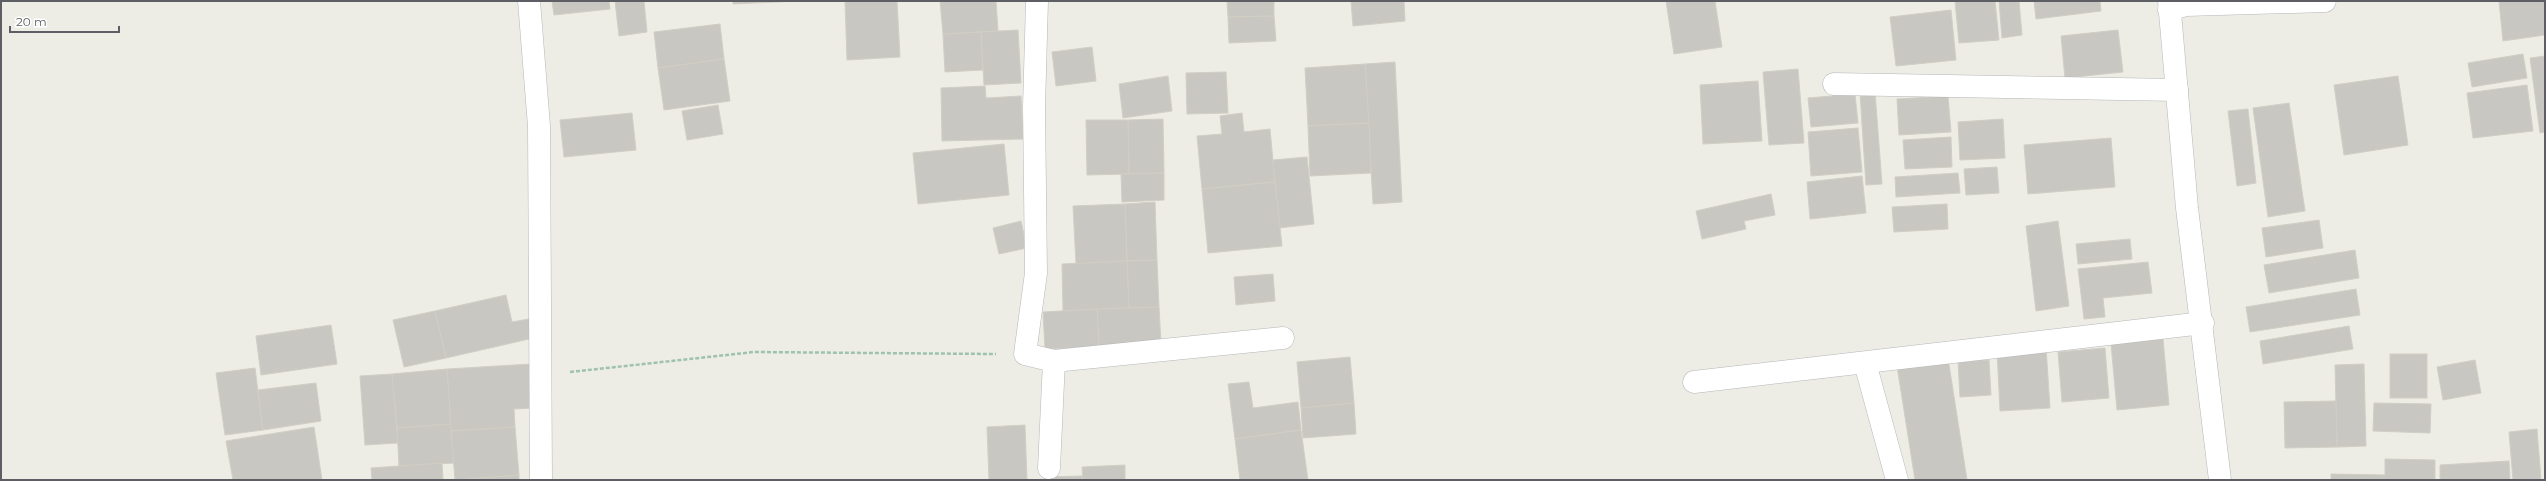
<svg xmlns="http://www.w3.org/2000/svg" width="2546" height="481" viewBox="0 0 2546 481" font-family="Montserrat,sans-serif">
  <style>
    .building { fill: #c9c7c2; stroke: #d1cfc4 }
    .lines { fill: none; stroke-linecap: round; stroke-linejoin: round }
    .street-casing { stroke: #b5b6ba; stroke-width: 23 }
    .secondary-casing { stroke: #b4b6bb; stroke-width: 23 }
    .path { stroke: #9fc2af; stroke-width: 2.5; stroke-dasharray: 4 2; stroke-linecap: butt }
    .street { stroke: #fff; stroke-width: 22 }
    .secondary { stroke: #fff; stroke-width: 22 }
  </style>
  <rect width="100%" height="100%" fill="#edede5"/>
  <g class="building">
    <path d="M 552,1 L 609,1 L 610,9 L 554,15 Z"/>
    <path d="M 615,1 L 644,1 L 647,32 L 619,36 Z"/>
    <path d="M 733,1 L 799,1 L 733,4 Z"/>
    <path d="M 845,1 L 897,1 L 900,57 L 847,60 Z"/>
    <path d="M 940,1 L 996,1 L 998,31 L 943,34 Z"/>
    <path d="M 1227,1 L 1274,1 L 1274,16 L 1228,17 Z"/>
    <path d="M 1351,1 L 1404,1 L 1405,21 L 1353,26 Z"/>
    <path d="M 1666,1 L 1715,1 L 1722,47 L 1674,54 Z"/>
    <path d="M 1955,1 L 1995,1 L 1999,40 L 1959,43 Z"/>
    <path d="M 1999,1 L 2019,1 L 2022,35 L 2002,38 Z"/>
    <path d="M 2034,1 L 2100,1 L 2101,11 L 2036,19 Z"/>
    <path d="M 2499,1 L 2545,1 L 2545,35 L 2503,41 Z"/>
    <path d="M 1951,10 L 1956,60 L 1896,66 L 1890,17 Z"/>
    <path d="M 1274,16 L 1276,41 L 1229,43 L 1228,17 Z"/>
    <path d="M 720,24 L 724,59 L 658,68 L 654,32 Z"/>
    <path d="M 1018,30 L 1021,83 L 984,85 L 981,32 Z"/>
    <path d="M 2118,30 L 2123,72 L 2065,78 L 2061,36 Z"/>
    <path d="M 981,32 L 983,70 L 945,72 L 943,34 Z"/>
    <path d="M 1092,47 L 1096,81 L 1056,86 L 1052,52 Z"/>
    <path d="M 2523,54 L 2527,78 L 2472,87 L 2468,63 Z"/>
    <path d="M 2545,56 L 2545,132 L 2540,133 L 2530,58 Z"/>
    <path d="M 724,59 L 730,101 L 664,110 L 658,68 Z"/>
    <path d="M 1395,62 L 1402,202 L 1373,204 L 1365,64 Z"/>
    <path d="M 1365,64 L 1369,123 L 1308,126 L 1305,68 Z"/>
    <path d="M 1798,69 L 1804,143 L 1769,145 L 1763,72 Z"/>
    <path d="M 1226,72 L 1228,113 L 1187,114 L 1186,73 Z"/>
    <path d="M 1168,76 L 1172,111 L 1123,118 L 1119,84 Z"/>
    <path d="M 2398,76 L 2408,145 L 2344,155 L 2334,85 Z"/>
    <path d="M 1758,81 L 1762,141 L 1703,144 L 1700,85 Z"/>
    <path d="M 2527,85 L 2533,131 L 2473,138 L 2467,93 Z"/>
    <path d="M 985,86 L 986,98 L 1021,96 L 1023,139 L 942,141 L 941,88 Z"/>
    <path d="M 1875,92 L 1882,184 L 1866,185 L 1860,93 Z"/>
    <path d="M 1855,94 L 1858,123 L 1811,127 L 1808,98 Z"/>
    <path d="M 1948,96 L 1951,132 L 1899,135 L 1897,99 Z"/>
    <path d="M 2289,103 L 2305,211 L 2268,217 L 2253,108 Z"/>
    <path d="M 718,105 L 723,134 L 687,140 L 682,111 Z"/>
    <path d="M 2248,109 L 2256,183 L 2237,186 L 2228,111 Z"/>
    <path d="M 632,113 L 636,150 L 564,157 L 560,120 Z"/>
    <path d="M 1242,113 L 1244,132 L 1270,129 L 1275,182 L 1202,189 L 1197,136 L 1222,134 L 1220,116 Z"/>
    <path d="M 1163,119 L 1164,173 L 1129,174 L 1128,120 Z"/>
    <path d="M 2003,119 L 2005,158 L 1960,160 L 1958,122 Z"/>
    <path d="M 1086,120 L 1128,120 L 1129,174 L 1087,175 Z"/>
    <path d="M 1369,123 L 1371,173 L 1310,176 L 1308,126 Z"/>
    <path d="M 1858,128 L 1862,172 L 1811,176 L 1808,132 Z"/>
    <path d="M 1951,137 L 1952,167 L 1905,169 L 1903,140 Z"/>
    <path d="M 2111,138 L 2115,187 L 2028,194 L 2024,145 Z"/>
    <path d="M 1004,144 L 1009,195 L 918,204 L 913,153 Z"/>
    <path d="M 1307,157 L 1314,224 L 1279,228 L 1273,160 Z"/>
    <path d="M 1997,167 L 1999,193 L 1966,195 L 1964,169 Z"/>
    <path d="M 1164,173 L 1164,200 L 1122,202 L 1121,174 Z"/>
    <path d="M 1958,173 L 1960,193 L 1896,197 L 1895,177 Z"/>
    <path d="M 1862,176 L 1866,213 L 1810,219 L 1807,182 Z"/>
    <path d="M 1275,182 L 1282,246 L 1208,253 L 1202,189 Z"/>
    <path d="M 1771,194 L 1775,215 L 1744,221 L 1746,229 L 1702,239 L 1696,211 Z"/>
    <path d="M 1155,202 L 1157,260 L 1127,261 L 1125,204 Z"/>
    <path d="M 1125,204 L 1127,261 L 1076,264 L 1073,206 Z"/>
    <path d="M 1947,204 L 1948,229 L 1894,232 L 1892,207 Z"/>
    <path d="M 2319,220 L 2323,248 L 2266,257 L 2262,228 Z"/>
    <path d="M 1021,221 L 1027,248 L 999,254 L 993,228 Z"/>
    <path d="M 2058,221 L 2069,306 L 2036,311 L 2026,226 Z"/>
    <path d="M 2130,239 L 2132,259 L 2078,264 L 2076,244 Z"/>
    <path d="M 2355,250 L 2359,278 L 2269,293 L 2264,265 Z"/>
    <path d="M 1157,260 L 1159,307 L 1129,308 L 1127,261 Z"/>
    <path d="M 1127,261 L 1129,308 L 1063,311 L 1062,264 Z"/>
    <path d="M 2148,262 L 2152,293 L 2103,298 L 2105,317 L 2084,319 L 2078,269 Z"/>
    <path d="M 1273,274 L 1275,301 L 1236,305 L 1234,277 Z"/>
    <path d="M 2356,289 L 2360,315 L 2250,332 L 2246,307 Z"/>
    <path d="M 506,295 L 512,322 L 534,318 L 538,337 L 446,358 L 435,311 Z"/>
    <path d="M 1159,307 L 1161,344 L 1099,347 L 1097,309 Z"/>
    <path d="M 1097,309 L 1099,347 L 1045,349 L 1043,312 Z"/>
    <path d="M 435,311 L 446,358 L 404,367 L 393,320 Z"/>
    <path d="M 331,325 L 337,364 L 261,375 L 256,336 Z"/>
    <path d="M 2349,326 L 2353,349 L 2263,364 L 2260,341 Z"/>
    <path d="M 2163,339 L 2169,405 L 2117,410 L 2111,344 Z"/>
    <path d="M 2046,347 L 2050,408 L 2000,411 L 1997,350 Z"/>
    <path d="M 2105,348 L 2109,398 L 2062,402 L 2058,352 Z"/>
    <rect x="2390" y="354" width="37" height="44"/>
    <path d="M 1350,357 L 1354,403 L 1301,408 L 1297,362 Z"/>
    <path d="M 1948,358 L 1967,480 L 1915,480 L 1897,366 Z"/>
    <path d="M 1989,360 L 1991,395 L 1960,397 L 1958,362 Z"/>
    <path d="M 2475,360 L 2481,393 L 2443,400 L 2437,367 Z"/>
    <path d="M 531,364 L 534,408 L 514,409 L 515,427 L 451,431 L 447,369 Z"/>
    <path d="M 2364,364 L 2366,446 L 2337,447 L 2335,365 Z"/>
    <path d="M 255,368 L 263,430 L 225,435 L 216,373 Z"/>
    <path d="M 447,369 L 451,424 L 397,428 L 392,374 Z"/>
    <path d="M 392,374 L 398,443 L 365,445 L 360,376 Z"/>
    <path d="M 1249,382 L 1253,408 L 1298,402 L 1301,430 L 1235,439 L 1228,384 Z"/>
    <path d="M 316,383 L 321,421 L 263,430 L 258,390 Z"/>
    <path d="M 2336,401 L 2337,447 L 2285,448 L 2284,402 Z"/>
    <path d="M 1354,403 L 1356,434 L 1303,438 L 1301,408 Z"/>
    <path d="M 2374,403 L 2431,404 L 2430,433 L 2373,431 Z"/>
    <path d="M 451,424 L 454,463 L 399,466 L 397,428 Z"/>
    <path d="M 1025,425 L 1027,480 L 989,480 L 987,427 Z"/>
    <path d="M 314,427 L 322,480 L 233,480 L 226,441 Z"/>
    <path d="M 515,427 L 519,475 L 455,480 L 451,431 Z"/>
    <path d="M 2537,429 L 2541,480 L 2513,480 L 2509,432 Z"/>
    <path d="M 1301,430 L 1308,480 L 1240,480 L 1235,439 Z"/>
    <path d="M 2385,459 L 2435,460 L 2435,480 L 2331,480 L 2331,474 L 2385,475 Z"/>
    <path d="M 2509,461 L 2510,480 L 2440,480 L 2440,465 Z"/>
    <path d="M 442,463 L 443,480 L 372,480 L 371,468 Z"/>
    <path d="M 1125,465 L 1125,480 L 1083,480 L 1082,467 Z"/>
    <path d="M 519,475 L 519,480 L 469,480 L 469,479 Z"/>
    <path d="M 1082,476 L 1083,480 L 1045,480 L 1045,477 Z"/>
  </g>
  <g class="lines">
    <g class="street-casing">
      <g id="street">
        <path d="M 529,1 L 539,126 L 541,480"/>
        <path d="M 1037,1 L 1034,107 L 1036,273 L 1025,354 L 1054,361 L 1283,338"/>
        <path d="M 2169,10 L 2186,5 L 2325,1"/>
        <path d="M 1834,84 L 2177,90"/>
        <path d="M 1865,363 L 1897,480"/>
        <path d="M 1694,382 L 2203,323"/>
        <path d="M 1049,468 L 1054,361"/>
      </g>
    </g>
    <g class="secondary-casing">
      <path id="secondary" d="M 2169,1 L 2187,208 L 2220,480"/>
    </g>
    <path class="path" d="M 570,372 L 754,352 L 996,354"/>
    <use href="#street" class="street"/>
    <use href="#secondary" class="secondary"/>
  </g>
  <rect width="2546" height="481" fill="none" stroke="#5d5f64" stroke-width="4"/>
  <path d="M10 26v6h109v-6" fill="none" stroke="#5d5f64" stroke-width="2"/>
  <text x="16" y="26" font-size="12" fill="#5d5f64" stroke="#ffffff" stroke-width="3" paint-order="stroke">20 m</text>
</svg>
